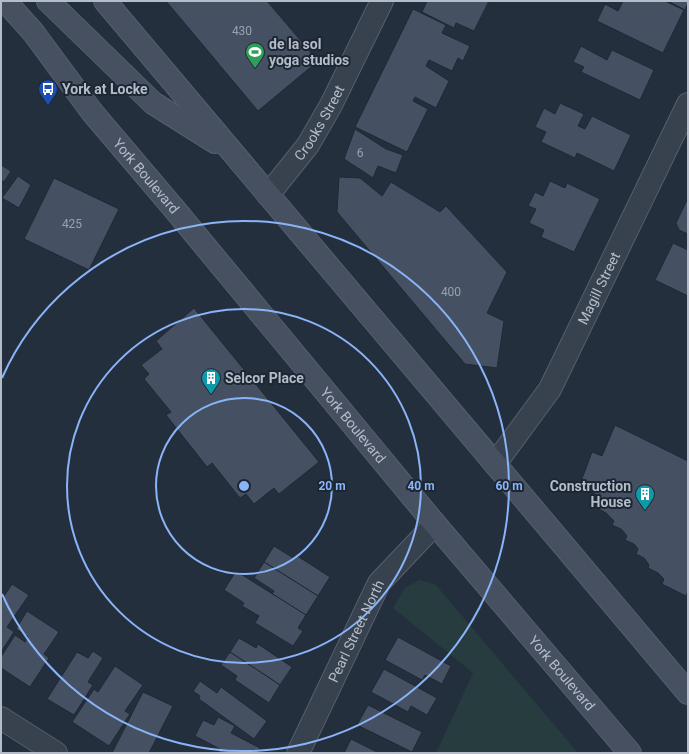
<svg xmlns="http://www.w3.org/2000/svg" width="689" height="754" font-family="Roboto,sans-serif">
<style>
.green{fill:#263c3f}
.building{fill:#455162;stroke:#1f2835}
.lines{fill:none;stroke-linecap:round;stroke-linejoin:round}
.minor-casing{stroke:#565f6c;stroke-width:24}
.secondary-casing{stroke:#565f6c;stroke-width:24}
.minor{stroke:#38414e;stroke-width:22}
.secondary{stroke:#465061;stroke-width:22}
.ring{fill:none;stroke:#8ab4f8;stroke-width:2}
.labels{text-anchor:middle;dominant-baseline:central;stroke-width:4;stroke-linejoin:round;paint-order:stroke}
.number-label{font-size:12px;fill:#98a1af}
.poi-label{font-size:14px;font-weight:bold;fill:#b4bcc9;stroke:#1d2633;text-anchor:start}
.street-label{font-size:14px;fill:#b4bcc9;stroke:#1d2633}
.centre{fill:#8ab4f8;stroke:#1d2633;stroke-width:2}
.ring-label{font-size:12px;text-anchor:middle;font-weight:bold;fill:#8ab4f8;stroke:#1d2633;stroke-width:4;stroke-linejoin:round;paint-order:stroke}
</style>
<rect width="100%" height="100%" fill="#242f3e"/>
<path class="green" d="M420,580L436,585L578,753H436L473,673L393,608L405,588Z"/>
<g class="building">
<path d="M166,1H267L318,61L258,111Z"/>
<path d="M427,1H489L474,31L456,23L454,28L422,12Z"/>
<path d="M623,1H665L684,10L663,53L597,21L605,4L618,11Z"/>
<path d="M668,1H688V3L685,10Z"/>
<path d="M413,9L446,25L442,33L470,46L463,61L458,58L452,71L429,60L426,66L449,81L436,108L415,97L413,101L428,109L407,152L355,127Z"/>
<path d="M581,46L607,60L612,50L654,70L640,100L581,72L584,67L573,62Z"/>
<path d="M560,103L584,114L578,126L585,129L592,116L631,135L614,171L577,153L575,158L541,142L546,132L535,127L544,108L555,114Z"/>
<path d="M355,129L386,149L403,155L396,173L378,166L373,178L344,159Z"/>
<path d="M1,165L11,171L4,182L1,180Z"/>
<path d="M18,176L31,185L19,208L2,198Z"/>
<path d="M339,177L360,178L382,196L391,182L440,212L446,206L507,272L487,313L504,321L497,368L465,364L337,212Z"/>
<path d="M54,178L119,209L89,270L24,239Z"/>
<path d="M550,181L565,188L567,183L600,199L574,252L541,237L544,230L529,223L536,209L528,206L535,192L543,196Z"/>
<path d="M688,198V234L679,230L676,223Z"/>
<path d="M673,243L688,250V296L655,280Z"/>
<path d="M194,308L319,462L279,494L274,488L254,504L246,494L240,498L212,463L207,467L166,415L171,412L144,379L149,374L141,365L162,349L156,341Z"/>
<path d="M615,425L688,461V591L686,596L662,584L664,579L658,573L648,568L649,565L644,558L636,554L638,549L634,544L625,540L627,536L621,529L612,525L614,521L606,513L597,508L602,499L580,484L592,452L602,456Z"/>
<path d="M274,546L295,559L296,555L330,577L318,596L264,562Z"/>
<path d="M264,562L318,596L306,615L272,594L274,591L254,578Z"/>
<path d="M236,571L306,615L298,628L303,631L293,646L255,623L259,616L242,606L244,603L224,590Z"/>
<path d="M12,584L29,595L7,627L14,632L1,652V601Z"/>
<path d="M27,611L59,632L44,654L49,658L30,687L1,668V657L15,635L25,642L28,637L16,629Z"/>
<path d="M398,637L451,666L442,684L425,675L422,680L385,660Z"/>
<path d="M239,638L256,648L258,644L292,667L280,685L230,652Z"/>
<path d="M93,651L103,658L88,682L93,685L74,715L47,699L77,652L88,658Z"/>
<path d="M230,652L280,685L269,703L235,680L237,676L221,665Z"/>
<path d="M115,666L143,685L125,711L130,714L109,746L72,722L94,689L98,692Z"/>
<path d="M384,669L437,698L427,715L411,706L408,712L371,692Z"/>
<path d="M200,681L217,693L221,687L267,721L254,739L199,699L200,696L193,691Z"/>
<path d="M143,692L173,706L149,753H112Z"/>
<path d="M368,705L422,732L412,752L357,725Z"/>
<path d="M218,717L235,726L231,733L260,748L257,753H218L220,749L195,736L203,720L214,725Z"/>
<path d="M351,739L379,753H344Z"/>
</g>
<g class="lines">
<defs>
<g id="minor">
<path id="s1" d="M268,195L308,145L331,105L382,1"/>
<path id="s2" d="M495,464L550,389L688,104"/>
<path d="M1,718L56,753"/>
<path id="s3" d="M298,753L379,583L435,524"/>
</g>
<g id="secondary">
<path id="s4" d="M5,1L33,32L92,112L176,211L435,524L630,753"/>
<path d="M48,1L153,103L215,142"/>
<path d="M105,1L688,693"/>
</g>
</defs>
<use href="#minor" class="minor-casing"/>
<use href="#secondary" class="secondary-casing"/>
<use href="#minor" class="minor"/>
<use href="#secondary" class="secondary"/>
</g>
<g class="ring">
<circle cx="244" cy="486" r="88"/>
<circle cx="244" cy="486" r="177"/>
<path d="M2 378A265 265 0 1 1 2 594"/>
</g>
<defs>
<symbol id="stadium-pin" viewBox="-11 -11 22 30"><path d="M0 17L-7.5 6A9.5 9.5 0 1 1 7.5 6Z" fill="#2e9e5b" stroke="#1d2633"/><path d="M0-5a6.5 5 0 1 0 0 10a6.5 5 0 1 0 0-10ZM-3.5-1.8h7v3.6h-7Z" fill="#fff"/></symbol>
<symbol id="bus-pin" viewBox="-11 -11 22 30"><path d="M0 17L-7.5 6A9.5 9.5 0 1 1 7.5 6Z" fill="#1a4fb4" stroke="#1d2633"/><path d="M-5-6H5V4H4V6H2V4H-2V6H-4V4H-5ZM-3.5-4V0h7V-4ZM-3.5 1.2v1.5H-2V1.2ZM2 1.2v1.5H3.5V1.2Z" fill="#fff"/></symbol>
<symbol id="building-pin" viewBox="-11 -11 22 30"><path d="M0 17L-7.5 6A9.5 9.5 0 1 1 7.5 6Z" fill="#0f9aa8" stroke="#1d2633"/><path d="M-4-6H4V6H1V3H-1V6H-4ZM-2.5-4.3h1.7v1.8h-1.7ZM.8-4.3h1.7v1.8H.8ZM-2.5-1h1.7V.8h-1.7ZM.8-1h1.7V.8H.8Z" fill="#fff"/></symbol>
</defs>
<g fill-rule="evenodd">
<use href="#stadium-pin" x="244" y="41" width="22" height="30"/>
<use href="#bus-pin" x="37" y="78" width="22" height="30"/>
<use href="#building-pin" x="200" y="367" width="22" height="30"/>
<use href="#building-pin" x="634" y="483" width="22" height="30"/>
</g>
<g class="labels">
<g class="number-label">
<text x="242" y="31">430</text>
<text x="360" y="153">6</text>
<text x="72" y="224">425</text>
<text x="451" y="292">400</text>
</g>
<g class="poi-label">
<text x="269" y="44">de la sol<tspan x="269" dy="16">yoga studios</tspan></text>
<text x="62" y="89">York at Locke</text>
<text x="225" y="378">Selcor Place</text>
<text x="631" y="486" text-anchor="end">Construction<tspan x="631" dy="16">House</tspan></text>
</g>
<g class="street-label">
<text stroke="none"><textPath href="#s1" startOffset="89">Crooks Street</textPath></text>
<text stroke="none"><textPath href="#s4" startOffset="225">York Boulevard</textPath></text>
<text stroke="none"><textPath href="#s2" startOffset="205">Magill Street</textPath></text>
<text stroke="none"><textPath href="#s4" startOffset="549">York Boulevard</textPath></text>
<text stroke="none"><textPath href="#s3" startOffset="135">Pearl Street North</textPath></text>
<text stroke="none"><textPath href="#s4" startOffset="873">York Boulevard</textPath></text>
</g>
</g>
<circle cx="244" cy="486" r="6" class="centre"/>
<g class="ring-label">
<text x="332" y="490">20 m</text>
<text x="421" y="490">40 m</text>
<text x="509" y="490">60 m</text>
</g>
<rect width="689" height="754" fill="none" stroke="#b4bcc9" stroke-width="4"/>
</svg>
